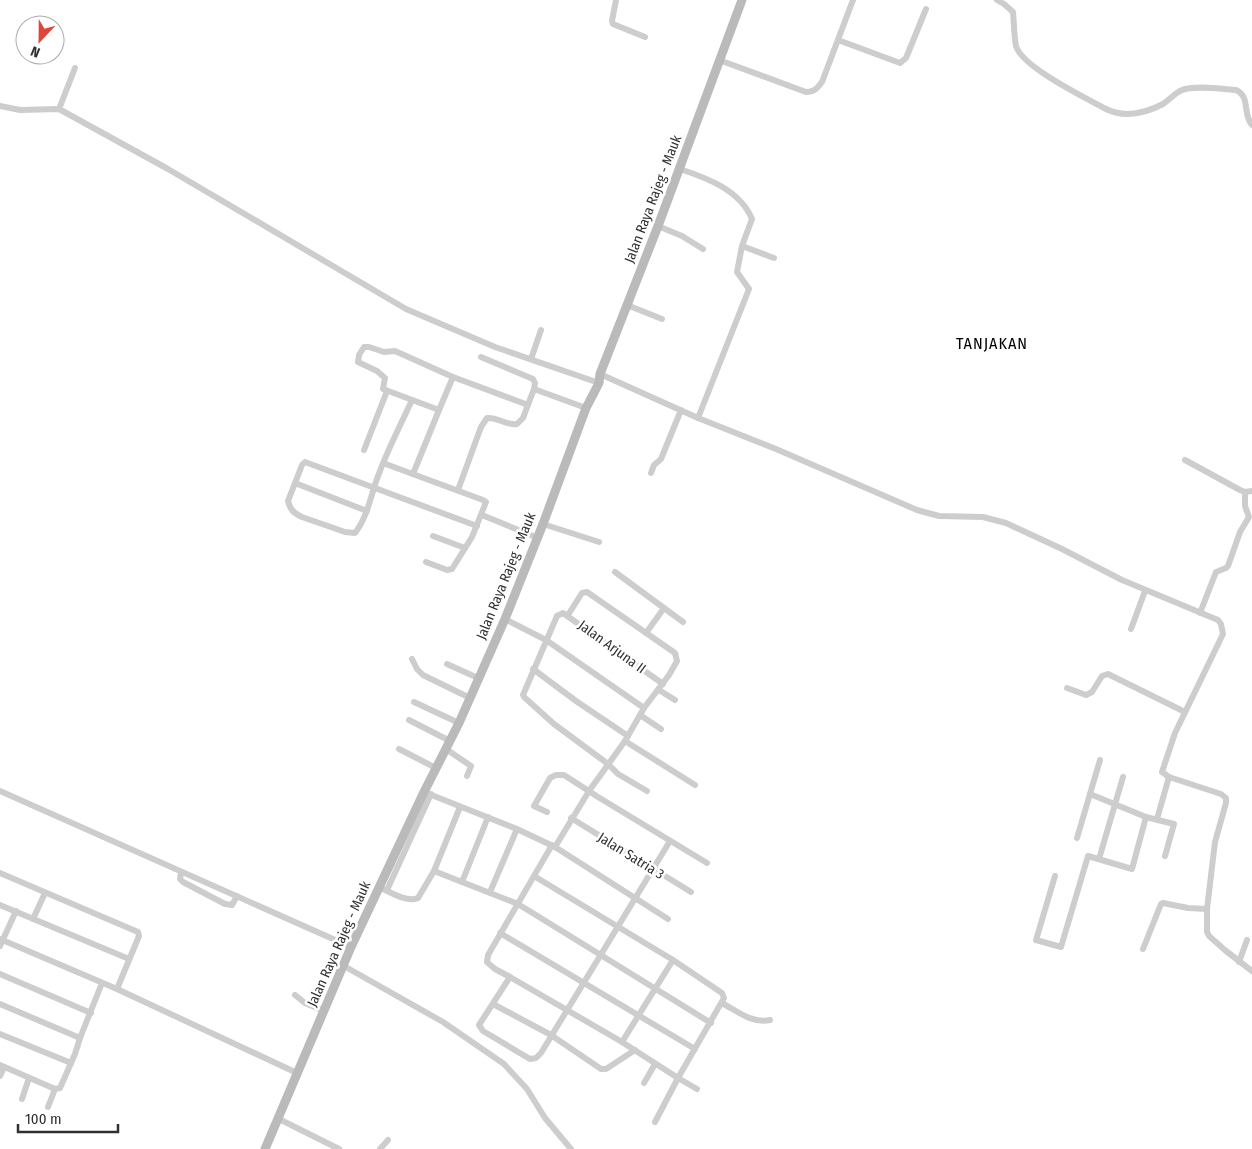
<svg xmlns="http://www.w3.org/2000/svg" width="1252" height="1149" font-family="'Fira Sans Condensed',sans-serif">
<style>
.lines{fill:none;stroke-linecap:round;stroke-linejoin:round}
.minor{stroke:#cdcdcd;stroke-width:6}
.secondary{stroke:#bababa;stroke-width:9}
.labels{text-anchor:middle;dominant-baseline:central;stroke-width:5;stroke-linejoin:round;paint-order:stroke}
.street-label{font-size:14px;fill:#303030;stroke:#fff}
.quarter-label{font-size:16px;letter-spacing:1px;fill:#000;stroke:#fff}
</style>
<rect width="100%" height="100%" fill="#fff"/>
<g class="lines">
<g class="minor">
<path d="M616,0L612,21L613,24L645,37"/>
<path d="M997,0L1004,4L1013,12C1014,23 1014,36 1016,46C1022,67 1084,97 1104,108C1123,118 1144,114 1163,104C1169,100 1175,93 1182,90C1194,85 1222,89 1236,90C1251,97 1242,114 1252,125"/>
<path d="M838,40L900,63L906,58L926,9"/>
<path d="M719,60L806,92C815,92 817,88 822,82L853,0"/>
<path d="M0,106L20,110L59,109L168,169L406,309L495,347L599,383"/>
<path d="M59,109L75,68"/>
<path d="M680,169C707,178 740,190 752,219L742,246L737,272L749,289L698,418"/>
<path d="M658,226L682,236L703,249"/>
<path d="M742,246L774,258"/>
<path d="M627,305L662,319"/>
<path d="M481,357L533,379L535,383L534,389"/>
<path d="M531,359L541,330"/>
<path d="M600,374L698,418L776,449L917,510L939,516L983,517L1006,523L1062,549L1122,580L1218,620L1221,624L1223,634L1175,733L1162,772L1169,777L1221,794L1226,798V803L1215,842L1207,909V932L1209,936L1226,951L1252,971"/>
<path d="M453,377L439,410L383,389L385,378L377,371L358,362L359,355L364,347H369L384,352L395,351L453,377L528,405"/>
<path d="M412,400C401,424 389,447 380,471C371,492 369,515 355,533L345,532L302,517C293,513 290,509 288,501L302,465L305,462L477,526"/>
<path d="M364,450L387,391"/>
<path d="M1185,460L1240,490L1245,492L1252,491"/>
<path d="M383,463L483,500L486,502L472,537L452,569L447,570L426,562"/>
<path d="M651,473L654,465L661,459L681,410"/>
<path d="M413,474L439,410"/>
<path d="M295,483L367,511"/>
<path d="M458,490L481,427L487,418C498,417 507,426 517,424L523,418L534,389L586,408"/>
<path d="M482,515L538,538"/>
<path d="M543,524L599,542"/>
<path d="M433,536L465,548"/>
<path d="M615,572L683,622"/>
<path d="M1200,613L1216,572L1226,568L1228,566L1240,532L1249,517L1245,506V492"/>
<path d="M505,619L546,640L644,708"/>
<path d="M1131,629L1145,591"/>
<path d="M646,633L664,608"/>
<path d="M412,659L417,669L423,675L470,698"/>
<path d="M447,664L478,678"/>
<path d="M533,669L576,701L628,736"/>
<path d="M1067,688L1086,695L1092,692L1102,676L1108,674L1185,712"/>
<path d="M659,690L675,700"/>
<path d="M414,702L459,723"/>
<path d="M640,715L661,729"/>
<path d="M409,720L450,741"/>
<path d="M625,741L695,785"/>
<path d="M399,749L436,768"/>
<path d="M446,749L471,766L467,776"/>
<path d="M0,791L351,947"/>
<path d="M647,791L618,774L608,764L554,724L524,697L523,695L557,616L563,613L663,684"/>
<path d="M424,792L517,829L555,847L668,919"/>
<path d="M1090,794L1146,817"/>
<path d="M547,812L534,806L550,778L556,775H564L598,797L707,863"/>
<path d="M571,818L691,892"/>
<path d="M1157,819L1169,777"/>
<path d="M1077,838L1100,760"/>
<path d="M552,845L488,955L487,962L495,969L510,977L479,1025L483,1031L530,1059L536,1058L541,1053L670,841"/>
<path d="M555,847L589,791L625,741L644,708L669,675L677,661L675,653L587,592L582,593L568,615"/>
<path d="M1099,859L1123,777"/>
<path d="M434,871L460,807"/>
<path d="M0,873L138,932L139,936L117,989"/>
<path d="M181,873L180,879L183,882L225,904L232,905L237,896"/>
<path d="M1055,876L1036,940L1061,947L1088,856L1132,869L1146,817L1174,824L1165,856"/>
<path d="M462,882L488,817"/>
<path d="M379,887C390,892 407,903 418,898L434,871L518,904L711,1023"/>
<path d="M387,890L431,794"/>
<path d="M490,892L517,829"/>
<path d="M0,905L129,959"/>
<path d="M33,919L45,893"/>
<path d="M500,933L695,1049"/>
<path d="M0,939L117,989L297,1073"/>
<path d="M0,946L16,911"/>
<path d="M1143,949L1161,904L1163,903L1188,908L1207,909"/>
<path d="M1239,962L1247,940"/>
<path d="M344,966L443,1022L504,1064L527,1089L545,1118L571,1149"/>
<path d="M0,974L91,1013"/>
<path d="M510,977L622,1042L678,1078L724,998L722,993L673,960L534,876"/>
<path d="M295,995L305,1003L324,1011"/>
<path d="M722,1003C737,1011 752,1024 770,1020"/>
<path d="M0,1004L80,1038"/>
<path d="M493,1004L551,1035L601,1069H606L635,1050"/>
<path d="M0,1034L71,1063"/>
<path d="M622,1042L673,960"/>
<path d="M0,1065L55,1089L60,1088L75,1054L80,1038L102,983"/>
<path d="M0,1076L4,1067"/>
<path d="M644,1083L655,1064"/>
<path d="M22,1099L29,1078"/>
<path d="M48,1107L55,1089"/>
<path d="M277,1118L339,1149"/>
<path d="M655,1122L678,1078L697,1089"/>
<path d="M380,1149L388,1140"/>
</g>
<path class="secondary" d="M265,1149L351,947L424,792L459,723L505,619L543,524L586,408L599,383L600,374L658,226L742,0"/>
</g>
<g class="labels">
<g class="street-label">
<text transform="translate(653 199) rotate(-69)">Jalan Raya Rajeg - Mauk</text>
<text transform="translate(506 576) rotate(-68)">Jalan Raya Rajeg - Mauk</text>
<text transform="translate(612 647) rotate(36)">Jalan Arjuna II</text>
<text transform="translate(631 856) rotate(32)">Jalan Satria 3</text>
<text transform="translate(339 944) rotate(-66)">Jalan Raya Rajeg - Mauk</text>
</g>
<g class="quarter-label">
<text x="992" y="343">TANJAKAN</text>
</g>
</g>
<g transform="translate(40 40) rotate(202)"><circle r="24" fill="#ffffff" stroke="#acacac"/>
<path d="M0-4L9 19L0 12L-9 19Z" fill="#df453a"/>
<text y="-8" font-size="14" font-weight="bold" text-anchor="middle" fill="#303030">N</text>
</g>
<path d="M18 1124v8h100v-8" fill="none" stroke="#303030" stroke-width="2.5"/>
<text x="25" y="1124" font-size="15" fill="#303030" stroke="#ffffff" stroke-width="4" paint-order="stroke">100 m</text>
</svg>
